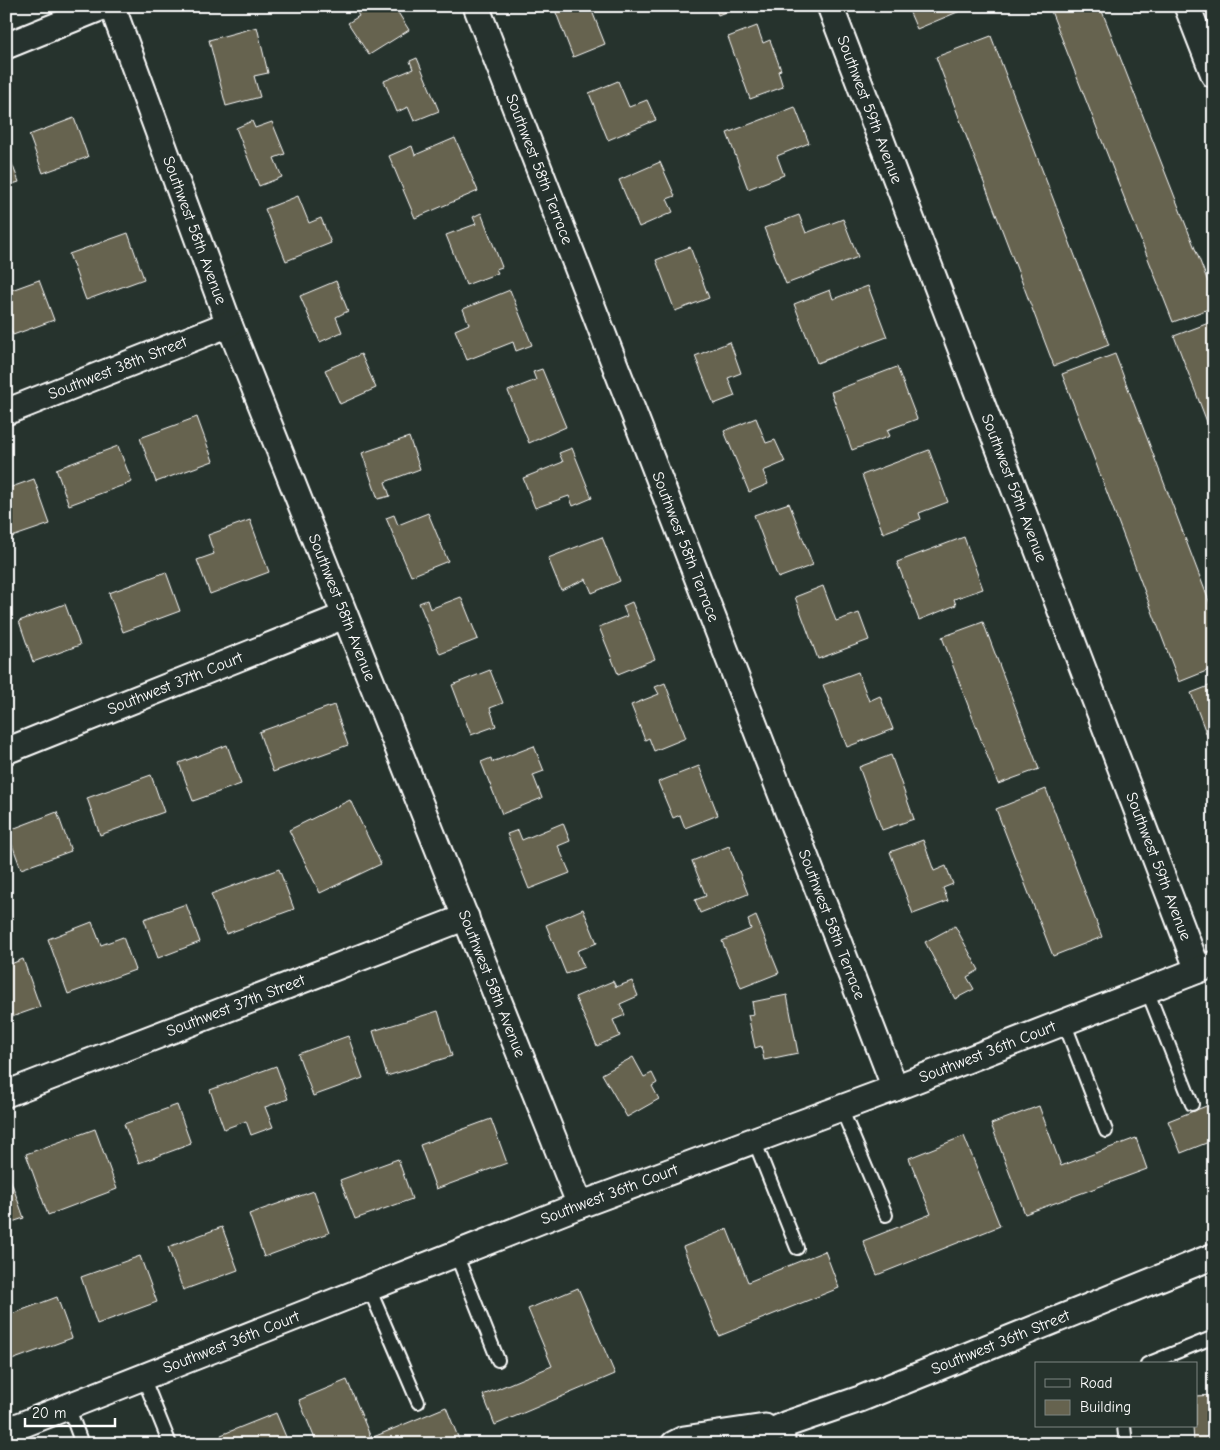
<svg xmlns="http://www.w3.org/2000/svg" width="1220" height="1450" font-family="'Comic Neue',sans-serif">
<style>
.building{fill:#66634f;stroke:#fff}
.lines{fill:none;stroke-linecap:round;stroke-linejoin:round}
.lane-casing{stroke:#fff;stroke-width:16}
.street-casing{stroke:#fff;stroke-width:29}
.lane{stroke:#26332d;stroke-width:12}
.street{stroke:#26332d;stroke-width:25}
.labels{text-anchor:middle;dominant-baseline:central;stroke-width:4.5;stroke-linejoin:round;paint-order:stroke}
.street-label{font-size:16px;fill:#fff;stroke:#26332d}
</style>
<rect width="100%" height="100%" fill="#26332d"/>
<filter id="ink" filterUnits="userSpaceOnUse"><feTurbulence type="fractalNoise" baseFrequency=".02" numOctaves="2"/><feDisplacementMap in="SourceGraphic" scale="10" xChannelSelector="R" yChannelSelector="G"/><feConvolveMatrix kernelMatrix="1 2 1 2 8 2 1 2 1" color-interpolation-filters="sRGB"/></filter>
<g filter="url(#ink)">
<g class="building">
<path d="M353,6H394L409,30L369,55L348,23L359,16Z"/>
<path d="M564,6H590L605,44L573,57L555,10Z"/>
<path d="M714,6H740L718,15Z"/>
<path d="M907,6H972L917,29Z"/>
<path d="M1049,6H1100L1214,297V307L1173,322Z"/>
<path d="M757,26L763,43L770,40L781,70L778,71L783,87L750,99L728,37Z"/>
<path d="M257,27L268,73L254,76L260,97L226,106L209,40Z"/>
<path d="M991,36L1109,345L1054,366L936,57Z"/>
<path d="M417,58L439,111L414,121L408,107L397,112L384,81L413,69L410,61Z"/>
<path d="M618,81L629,107L647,100L656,120L608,140L589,93Z"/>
<path d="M795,107L809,143L777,156L784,175L748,189L727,133Z"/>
<path d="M74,118L88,157L43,173L29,135Z"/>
<path d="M252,121L255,128L272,122L285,154L274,158L282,177L259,186L236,128Z"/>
<path d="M455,138L478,191L415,218L389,156L412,146L415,155Z"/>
<path d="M6,148L19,182L6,186Z"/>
<path d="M660,162L675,196L667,199L673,212L639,227L619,180Z"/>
<path d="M298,196L309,223L321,218L331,243L286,261L265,209Z"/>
<path d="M481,213L502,267L496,269L498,273L466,285L446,235L476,224L473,217Z"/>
<path d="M799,215L806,233L843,219L858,257L786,284L764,228Z"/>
<path d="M128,233L144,279L86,300L69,254Z"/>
<path d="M690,247L709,298L675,311L656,260Z"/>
<path d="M39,280L54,320L13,335L6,317V292Z"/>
<path d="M336,281L348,311L336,317L342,332L320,342L300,296Z"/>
<path d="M868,286L887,337L817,363L794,304L830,290L833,299Z"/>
<path d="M510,290L532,345L516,351L513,342L467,360L455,330L469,324L463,309Z"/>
<path d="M1214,321V440L1174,336Z"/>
<path d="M730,342L741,373L728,378L735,396L714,404L695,356Z"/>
<path d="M361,354L376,388L340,404L325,370Z"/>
<path d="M1115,354L1214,614V668L1179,682L1062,374Z"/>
<path d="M897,367L917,419L887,430L890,436L852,450L831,392Z"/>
<path d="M542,369L566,427L529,443L508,391L536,380L533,372Z"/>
<path d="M197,417L213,461L156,482L140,438Z"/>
<path d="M756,418L766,443L775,440L785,462L763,471L768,484L749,492L724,431Z"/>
<path d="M409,437L420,469L385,482L390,496L378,499L362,453Z"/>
<path d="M118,446L132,482L69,505L56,469Z"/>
<path d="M572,448L592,498L573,506L569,496L535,508L523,478L563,462L559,453Z"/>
<path d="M929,450L948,502L919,513L921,519L883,533L862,475Z"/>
<path d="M34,479L50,524L6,539V489Z"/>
<path d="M789,503L813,565L778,578L754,515Z"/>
<path d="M428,513L448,561L411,576L386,518L394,515L398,525Z"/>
<path d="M250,520L269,572L210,594L197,560L214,554L208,535Z"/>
<path d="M602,537L620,581L592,593L586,579L561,590L548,558Z"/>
<path d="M964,537L983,589L954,599L956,605L919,620L897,562Z"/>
<path d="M166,572L180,611L123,632L109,593Z"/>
<path d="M823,586L836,621L859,613L869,640L818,659L795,597Z"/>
<path d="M461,597L478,639L440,654L419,603L427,600L430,609Z"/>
<path d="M632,602L655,659L618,674L599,627L627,616L623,606Z"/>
<path d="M65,604L80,645L33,662L19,621Z"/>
<path d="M983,622L1039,769L998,784L942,637Z"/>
<path d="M490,670L503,703L490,708L496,726L471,735L452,685Z"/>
<path d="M858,672L869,701L880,696L893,729L847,747L823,685Z"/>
<path d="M665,683L686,738L654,751L649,738L645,740L631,705L659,694L655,687Z"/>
<path d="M1214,684V754L1191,693Z"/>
<path d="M334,705L348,745L273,772L259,732Z"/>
<path d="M227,745L241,784L193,801L179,763Z"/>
<path d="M534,746L544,771L533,775L542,798L502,814L481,762L491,758L492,762Z"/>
<path d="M891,755L914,819L882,830L859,767Z"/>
<path d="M699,766L718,815L685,828L680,815L673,818L658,782Z"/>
<path d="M151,775L164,812L100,835L87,798Z"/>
<path d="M1046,789L1102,937L1053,956L996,809Z"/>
<path d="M350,800L381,864L320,893L289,830Z"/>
<path d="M57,812L71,851L21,869L7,831Z"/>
<path d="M563,823L570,841L558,846L570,873L529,889L507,834L518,830L522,840Z"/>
<path d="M923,840L934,871L946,866L953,884L943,888L948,901L913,914L890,852Z"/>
<path d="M729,846L748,894L700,913L695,900L706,896L692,861Z"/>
<path d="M279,869L294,909L226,934L211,894Z"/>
<path d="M186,904L200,942L158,958L144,919Z"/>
<path d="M583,909L597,943L577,951L584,967L566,974L546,925Z"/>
<path d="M756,916L779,973L741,988L722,941L751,929L748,920Z"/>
<path d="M92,922L101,945L123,937L135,970L68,994L48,939Z"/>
<path d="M955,926L979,970L967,977L974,989L955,999L925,942Z"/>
<path d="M23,959L40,1007L6,1019V966Z"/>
<path d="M613,981L616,987L632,981L638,996L620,1004L625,1015L613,1020L620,1036L597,1046L575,997Z"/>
<path d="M787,995L798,1053L764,1060L761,1046L755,1048L748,1015L754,1014L752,1002Z"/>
<path d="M438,1011L452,1056L387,1076L373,1031Z"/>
<path d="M348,1036L363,1078L313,1096L298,1054Z"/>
<path d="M633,1057L644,1077L652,1073L657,1083L652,1086L659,1099L627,1117L602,1074Z"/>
<path d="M276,1066L288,1099L265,1107L273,1127L251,1135L246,1121L224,1129L210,1090Z"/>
<path d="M1214,1103V1140L1181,1153L1168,1121Z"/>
<path d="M177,1105L191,1144L139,1163L124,1124Z"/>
<path d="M1039,1106L1061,1166L1136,1138L1147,1169L1025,1214L991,1124Z"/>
<path d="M491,1119L507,1163L436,1189L420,1145Z"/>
<path d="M95,1129L117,1189L48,1215L26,1154Z"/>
<path d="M964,1136L1000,1226L877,1275L863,1241L931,1214L909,1158Z"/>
<path d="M398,1159L412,1199L355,1219L340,1180Z"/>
<path d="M7,1170L24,1218L6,1224V1171Z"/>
<path d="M314,1191L329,1233L264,1257L249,1214Z"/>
<path d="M222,1227L238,1270L183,1290L168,1247Z"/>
<path d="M727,1229L748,1282L825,1251L839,1288L719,1336L683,1247Z"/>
<path d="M140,1256L157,1302L97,1324L81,1277Z"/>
<path d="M578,1288L615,1374L495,1425L483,1395L552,1366L528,1309Z"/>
<path d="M57,1297L72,1338L9,1361L6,1353V1316Z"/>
<path d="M347,1380L371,1438L446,1407L460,1442L455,1444H317L299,1400Z"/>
<path d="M1214,1395V1444H1194L1193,1426H1196V1396Z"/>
<path d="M276,1413L289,1444H224L221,1435Z"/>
</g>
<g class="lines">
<defs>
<g id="lane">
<path d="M1147,990L1192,1104"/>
<path d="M1064,1022L1106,1131"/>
<path d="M841,1108L886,1215"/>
<path d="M754,1140L797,1248"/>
<path d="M456,1254L498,1360"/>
<path d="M369,1288L418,1402"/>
<path d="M1147,1364L1214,1337"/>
<path d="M143,1377L170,1444"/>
<path d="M68,1406L82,1444"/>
<path d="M787,1424L789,1444"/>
<path d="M1124,1426L1126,1444"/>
</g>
<g id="street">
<path id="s1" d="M112,6L229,324L580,1205"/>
<path id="s2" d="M476,6L895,1088"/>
<path id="s3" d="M830,6L1198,970"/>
<path d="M1187,6L1214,75"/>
<path d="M6,46L105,6"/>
<path id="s4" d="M6,412L229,324"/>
<path id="s5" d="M6,751L344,616"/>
<path id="s6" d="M6,1094L466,917"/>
<path id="s7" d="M6,1431L580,1205L895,1088L1214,964"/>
<path d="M674,1444L684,1439L765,1427"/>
<path id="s8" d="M744,1444L787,1424L860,1399L1214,1256"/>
</g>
</defs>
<use href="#lane" class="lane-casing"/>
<use href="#street" class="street-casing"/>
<use href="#lane" class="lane"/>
<use href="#street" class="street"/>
</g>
</g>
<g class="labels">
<g class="street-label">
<text stroke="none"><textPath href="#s3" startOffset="111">Southwest 59th Avenue</textPath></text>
<text stroke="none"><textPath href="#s2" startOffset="175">Southwest 58th Terrace</textPath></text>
<text stroke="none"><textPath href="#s1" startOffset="239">Southwest 58th Avenue</textPath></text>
<text stroke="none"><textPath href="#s4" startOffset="120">Southwest 38th Street</textPath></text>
<text stroke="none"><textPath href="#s3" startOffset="516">Southwest 59th Avenue</textPath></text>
<text stroke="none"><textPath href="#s2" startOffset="580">Southwest 58th Terrace</textPath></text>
<text stroke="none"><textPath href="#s1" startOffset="644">Southwest 58th Avenue</textPath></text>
<text stroke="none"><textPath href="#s5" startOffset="182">Southwest 37th Court</textPath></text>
<text stroke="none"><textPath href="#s3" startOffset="921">Southwest 59th Avenue</textPath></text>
<text stroke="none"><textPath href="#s2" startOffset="985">Southwest 58th Terrace</textPath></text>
<text stroke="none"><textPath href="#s1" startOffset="1049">Southwest 58th Avenue</textPath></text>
<text stroke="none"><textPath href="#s6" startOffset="246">Southwest 37th Street</textPath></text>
<text stroke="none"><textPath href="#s7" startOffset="1052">Southwest 36th Court</textPath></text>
<text stroke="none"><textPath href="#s7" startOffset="648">Southwest 36th Court</textPath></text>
<text stroke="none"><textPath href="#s7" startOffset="242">Southwest 36th Court</textPath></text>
<text stroke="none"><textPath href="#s8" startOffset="276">Southwest 36th Street</textPath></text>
</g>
</g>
<rect width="1220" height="1450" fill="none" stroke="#26332d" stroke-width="25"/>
<rect x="12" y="12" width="1195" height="1425" fill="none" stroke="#fff" stroke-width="2" filter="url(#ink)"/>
<rect x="1035" y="1362" width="162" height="65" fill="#26332d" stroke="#7d8581"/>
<rect x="1045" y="1379" width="25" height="8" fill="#26332d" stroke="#7d8581"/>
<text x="1080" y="1388" font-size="15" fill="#ffffff">Road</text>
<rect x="1045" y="1400" width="25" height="15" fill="#66634f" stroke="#7d8581"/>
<text x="1080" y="1412" font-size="15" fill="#ffffff">Building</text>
<path d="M25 1418v8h90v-8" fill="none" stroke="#ffffff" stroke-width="2.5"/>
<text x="32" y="1418" font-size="15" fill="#ffffff" stroke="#26332d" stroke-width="4" paint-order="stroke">20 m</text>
</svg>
